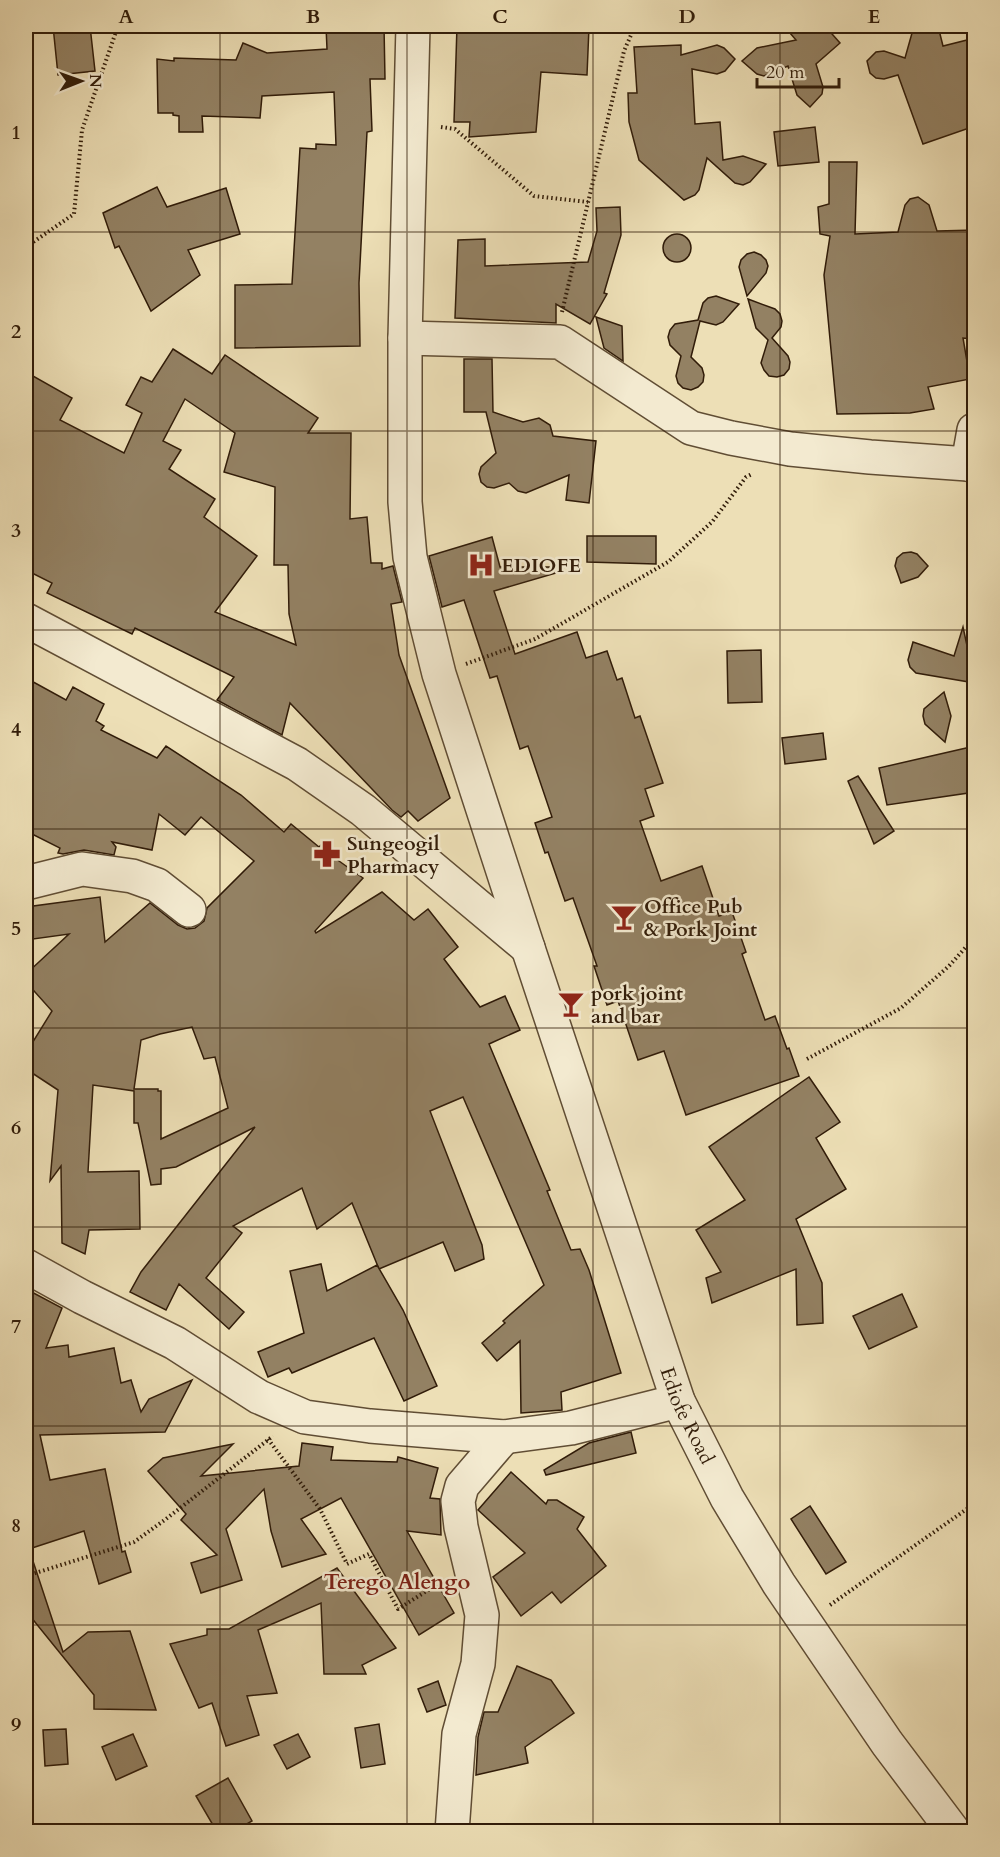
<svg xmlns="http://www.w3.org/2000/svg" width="1000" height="1857" font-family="Cardo,serif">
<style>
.building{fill:#938163;stroke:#311c09;stroke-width:1.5;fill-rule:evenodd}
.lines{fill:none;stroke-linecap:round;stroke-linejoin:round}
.minor-casing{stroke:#604d34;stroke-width:36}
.path{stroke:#311c09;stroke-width:4;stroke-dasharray:1.5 3;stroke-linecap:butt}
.minor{stroke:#f3ead0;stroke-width:33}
.grid{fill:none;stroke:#311c09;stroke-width:1.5;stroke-opacity:0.55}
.labels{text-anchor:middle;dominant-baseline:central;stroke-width:5;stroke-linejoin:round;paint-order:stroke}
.poi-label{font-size:20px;font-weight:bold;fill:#311c09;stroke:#f3ead0;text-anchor:start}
.street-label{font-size:20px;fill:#311c09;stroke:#f3ead0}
.quarter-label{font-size:22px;font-weight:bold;fill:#7a1f14;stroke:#f3ead0}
.neatline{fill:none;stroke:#311c09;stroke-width:2}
.grid-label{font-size:20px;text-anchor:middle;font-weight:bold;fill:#311c09}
</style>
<rect width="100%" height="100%" fill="#eddfb6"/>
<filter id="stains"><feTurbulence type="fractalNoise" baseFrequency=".00333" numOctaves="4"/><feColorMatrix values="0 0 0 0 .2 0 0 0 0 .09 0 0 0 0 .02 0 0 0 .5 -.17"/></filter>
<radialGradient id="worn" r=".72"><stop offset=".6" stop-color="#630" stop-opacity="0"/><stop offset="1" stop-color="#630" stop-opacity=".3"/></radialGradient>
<g class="building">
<path d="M53,26H90L95,71L58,75Z"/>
<path d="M326,26H384L385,79H370L372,131L367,132L359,283L360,346L235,348V285L292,284L300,148L316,149V144L336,145L334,92L262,96L260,118L202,116L203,132H179V116L173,115V113H158L157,59L174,61V58L236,60L243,43L267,53L327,49Z"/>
<path d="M457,26L589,27L587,75L541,72L536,132L469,137L470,122H454Z"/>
<path d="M784,26H825L840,43L816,64L823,87L822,94L810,107L797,95L788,66L764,76L757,74L742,61L757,48L796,40Z"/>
<path d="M914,26H938L943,46L975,38V126L923,144L898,75L884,79L876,78L870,73L867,61L876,52L884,51L905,58Z"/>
<path d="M681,45V55L717,45L724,48L735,59L725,71L717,74L692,69L695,124L720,122L723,160L743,156L766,164L750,182L743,185L735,183L707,158L699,190L695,195L684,200L639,160L629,122L628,93H637L634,47Z"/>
<path d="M815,127L819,162L778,166L774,132Z"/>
<path d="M829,162H857L855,234L898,232L905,205L910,199L918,197L929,205L937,231L975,230V339L963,338L970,379L928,387L934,409L910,413L837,414L824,275L830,236L820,234L818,207L829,204Z"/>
<path d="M157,187L167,207L226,188L240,234L188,250L200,275L151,311L119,246L115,248L103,213Z"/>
<path d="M620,207L621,235L604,293L607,294L590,324L556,304V323L455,318L458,240L485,239V266L588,262L597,231L596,208Z"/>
<circle cx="677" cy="248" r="14"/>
<path d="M754,252L761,255L766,260L768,266L766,273L747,296L739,267L741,260L747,254Z"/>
<path d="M716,296L739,304L723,322L716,325L700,321L691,357L702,368L704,375L703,382L698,387L691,390L683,388L678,383L676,376L681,356L670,345L668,337L670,330L675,324L698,320L703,303L708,298Z"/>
<path d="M748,299L775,309L780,314L782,321L781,327L772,338L788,356L790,362L789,369L784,375L777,377L769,376L764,370L761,363L768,340L756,328Z"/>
<path d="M596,317L622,326L623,361L604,348Z"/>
<path d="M173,349L212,374L225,355L318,418L308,433H351L350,519L367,517L371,563H382V569L393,566L402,602L391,604L399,655L450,798L418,821L408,811L401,817L392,810L290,703L282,735L217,700L234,677L135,628L132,634L47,593L52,583L26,570V372L72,398L60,420L124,453L142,413L126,405L141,377L152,382ZM185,399L235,433L224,472L275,487L274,565H288L289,614L296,645L215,612L257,556L204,517L215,499L169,469L181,450L163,441Z"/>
<path d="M464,359H492L493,412L523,422L539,418L550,425L553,436L596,441L589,503L566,500L569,475L526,493L518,491L509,483L494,488L487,487L481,482L479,474L481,467L496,453L486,412H464Z"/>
<path d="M587,536H656V564L587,562Z"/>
<path d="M492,537L500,567H555L556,573L494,591L515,654L577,632L586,658L607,651L617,680L622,678L635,718L640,716L663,783L645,789L654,816L640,821L661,881L702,866L719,916L732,912L746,952L742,954L765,1020L775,1016L787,1049L789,1048L799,1076L686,1115L664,1051L638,1060L618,1001L607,1005L594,966H597L573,898L565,901L548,852L545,853L535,823L552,817L528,746L520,749L497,676L490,678L464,600L442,607L429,556Z"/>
<path d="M911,552L917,554L928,566L918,577L901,583L895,566L897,558L903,553Z"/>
<path d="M963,627L975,683L916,673L910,667L908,660L913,642L954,656Z"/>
<path d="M761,650L762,702L728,703L727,651Z"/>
<path d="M26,678L66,700L73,687L104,704L96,721L104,726L101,730L157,758L166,746L241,795L284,832L291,824L319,847L322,844L339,861L363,878L315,931L316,933L382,892L414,920L428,909L458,947L444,959L480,1007L505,996L520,1030L489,1044L550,1190L547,1191L571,1250L580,1249L589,1270L621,1373L561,1392L562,1410L521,1413L520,1341L497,1361L482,1343L505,1323L503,1321L544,1285L463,1097L430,1111L482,1245L484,1259L455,1271L443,1242L379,1269L352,1203L317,1229L302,1188L233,1226L242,1233L206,1278L244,1312L229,1329L179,1284L166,1310L130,1292L141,1272L255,1127L176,1167L161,1169V1184L151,1185L138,1123H134V1091L93,1085L88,1172L139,1171L140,1229L89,1230L85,1254L62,1243L61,1166L50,1181L58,1090L26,1069V1053L52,1011L26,982V974L69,934L26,940V907L100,897L105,942L150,903L178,925L187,929L195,928L204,921L207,908L254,861L201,817L185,835L159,814L152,850L112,842L116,847L114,855L84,850L63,854L58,853L60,848L26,831ZM192,1027L204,1059L215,1057L228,1108L161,1139V1091H158V1089H134L141,1040L160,1034Z"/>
<path d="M944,692L951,716L945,742L925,724L923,716L924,709Z"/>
<path d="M823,733L826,759L785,764L782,738Z"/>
<path d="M975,746V792L887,805L879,768Z"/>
<path d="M858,776L894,831L874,844L848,781Z"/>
<path d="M809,1077L840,1122L816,1138L846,1189L796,1219L822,1283L823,1323L797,1325L796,1269L712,1303L706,1278L721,1272L696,1230L745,1200L709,1147Z"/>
<path d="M321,1264L327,1291L377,1265L403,1310L437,1386L404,1401L374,1338L292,1373L289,1368L268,1377L258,1352L304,1333L290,1271Z"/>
<path d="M26,1289L62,1308L46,1348L68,1345L69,1357L114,1348L121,1383L131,1380L141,1412L149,1399L192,1380L165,1432L40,1435L50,1480L105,1469L122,1552L125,1551L131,1572L99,1584L84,1531L29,1549L63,1652L88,1632L130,1631L156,1710L94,1709V1695L26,1611Z"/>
<path d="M902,1294L917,1327L869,1349L853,1316Z"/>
<path d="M631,1432L636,1453L546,1475L544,1470L589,1443Z"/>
<path d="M302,1443L333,1447L331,1460L397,1462L398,1457L438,1468L430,1498L440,1499L441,1535L407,1531L454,1613L419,1635L341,1498L301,1519L326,1554L282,1567L271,1531L264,1489L226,1529L242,1580L201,1593L191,1563L217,1555L181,1520L186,1514L148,1471L163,1458L233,1444L201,1476L299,1466Z"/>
<path d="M511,1472L546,1504L548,1500H557L584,1517L577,1529L606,1566L561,1603L552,1592L521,1616L493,1577L525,1553L478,1510Z"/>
<path d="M810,1506L846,1562L826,1574L791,1519Z"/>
<path d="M337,1568L396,1648L362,1665L366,1674H324L321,1603L258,1630L277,1693L247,1696L259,1735L226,1746L212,1703L199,1708L170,1644L207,1635V1629H229Z"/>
<path d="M517,1666L551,1680L574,1713L525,1747L528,1763L476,1775L478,1737L484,1712H498Z"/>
<path d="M438,1681L446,1705L427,1712L418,1689Z"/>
<path d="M379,1724L385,1764L361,1768L355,1728Z"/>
<path d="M66,1729L68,1764L45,1766L43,1730Z"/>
<path d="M133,1734L147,1766L116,1780L102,1747Z"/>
<path d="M298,1734L310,1757L287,1769L274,1745Z"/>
<path d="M228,1778L252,1821L233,1832H217L196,1796Z"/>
</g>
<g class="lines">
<defs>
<g id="minor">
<path id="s1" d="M413,26L405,338V502L410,557L439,674L528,948L678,1401L727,1498L779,1584L887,1743L954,1832"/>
<path d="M405,338L560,342L691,428L731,438L790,449L870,457L968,464L974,466"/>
<path d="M968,464L974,430"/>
<path d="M26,620L297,764L363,810L528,948"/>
<path d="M26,883L82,869L132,876L157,885L189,910"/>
<path d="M26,1266L82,1297L175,1343L259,1397L305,1417L370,1426L504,1437L571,1428L678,1401"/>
<path d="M452,1832L459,1734L478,1664L482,1615L461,1527L458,1501L462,1486L504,1437"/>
</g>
</defs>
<use href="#minor" class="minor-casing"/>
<g class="path">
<path d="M441,127L455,129L534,196L588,202"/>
<path d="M26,247L74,214L82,130L118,26"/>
<path d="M562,312L624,51L635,26"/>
<path d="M466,664L535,639L668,562L712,522L746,477L752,474"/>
<path d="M807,1059L901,1008L949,966L974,938"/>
<path d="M268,1439L320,1509L347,1564L369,1554L398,1609L444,1580"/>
<path d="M26,1576L134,1542L166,1519L273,1436"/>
<path d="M830,1605L974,1504"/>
</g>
<use href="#minor" class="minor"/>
</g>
<path class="grid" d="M220,26V1832M407,26V1832M593,26V1832M780,26V1832M26,232H974M26,431H974M26,630H974M26,829H974M26,1028H974M26,1227H974M26,1426H974M26,1625H974"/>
<defs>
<symbol id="hospital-bare" viewBox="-9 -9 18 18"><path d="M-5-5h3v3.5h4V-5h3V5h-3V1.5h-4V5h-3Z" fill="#8f2418" stroke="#f3ead0" stroke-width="2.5" paint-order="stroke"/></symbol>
<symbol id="pharmacy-bare" viewBox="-9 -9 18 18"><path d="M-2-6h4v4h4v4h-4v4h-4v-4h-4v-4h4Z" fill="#8f2418" stroke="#f3ead0" stroke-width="2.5" paint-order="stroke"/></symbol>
<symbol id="bar-bare" viewBox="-9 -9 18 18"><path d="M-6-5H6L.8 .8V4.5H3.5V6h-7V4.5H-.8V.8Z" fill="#8f2418" stroke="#f3ead0" stroke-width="2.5" paint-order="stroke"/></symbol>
</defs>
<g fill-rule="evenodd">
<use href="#hospital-bare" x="462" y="546" width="38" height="38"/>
<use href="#pharmacy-bare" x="308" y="835" width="38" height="38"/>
<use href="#bar-bare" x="605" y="898" width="38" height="38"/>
<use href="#bar-bare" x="552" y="985" width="38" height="38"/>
</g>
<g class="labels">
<g class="poi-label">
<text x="501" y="565">EDIOFE</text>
<text x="347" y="843">Sungeogil<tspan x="347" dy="23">Pharmacy</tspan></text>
<text x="644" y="906">Office Pub<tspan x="644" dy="23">&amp; Pork Joint</tspan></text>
<text x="591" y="993">pork joint<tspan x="591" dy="23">and bar</tspan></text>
</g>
<g class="street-label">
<text stroke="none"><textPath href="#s1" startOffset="1434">Ediofe Road</textPath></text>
</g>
<g class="quarter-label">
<text x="397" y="1582">Terego Alengo</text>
</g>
</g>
<rect width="1000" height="1857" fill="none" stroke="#eddfb6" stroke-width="66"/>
<g transform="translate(81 81) rotate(89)" stroke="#f3ead0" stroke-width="4.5" paint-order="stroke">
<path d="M0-4.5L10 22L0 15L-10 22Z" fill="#311c09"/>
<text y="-9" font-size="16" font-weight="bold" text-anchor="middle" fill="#311c09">N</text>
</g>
<path d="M757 78v9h82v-9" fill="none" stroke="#311c09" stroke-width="3"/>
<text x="766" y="78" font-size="18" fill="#311c09" stroke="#f3ead0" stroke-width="4.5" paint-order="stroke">20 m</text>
<rect x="33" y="33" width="934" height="1791" class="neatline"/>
<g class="grid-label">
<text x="126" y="23">A</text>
<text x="313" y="23">B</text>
<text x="500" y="23">C</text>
<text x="687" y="23">D</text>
<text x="874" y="23">E</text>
<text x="16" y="139">1</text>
<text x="16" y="338">2</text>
<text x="16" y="537">3</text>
<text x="16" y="736">4</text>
<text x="16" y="935">5</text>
<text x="16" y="1134">6</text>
<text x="16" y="1333">7</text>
<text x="16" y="1532">8</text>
<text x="16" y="1731">9</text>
</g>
<rect width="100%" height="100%" filter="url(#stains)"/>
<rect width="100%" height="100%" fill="url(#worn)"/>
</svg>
